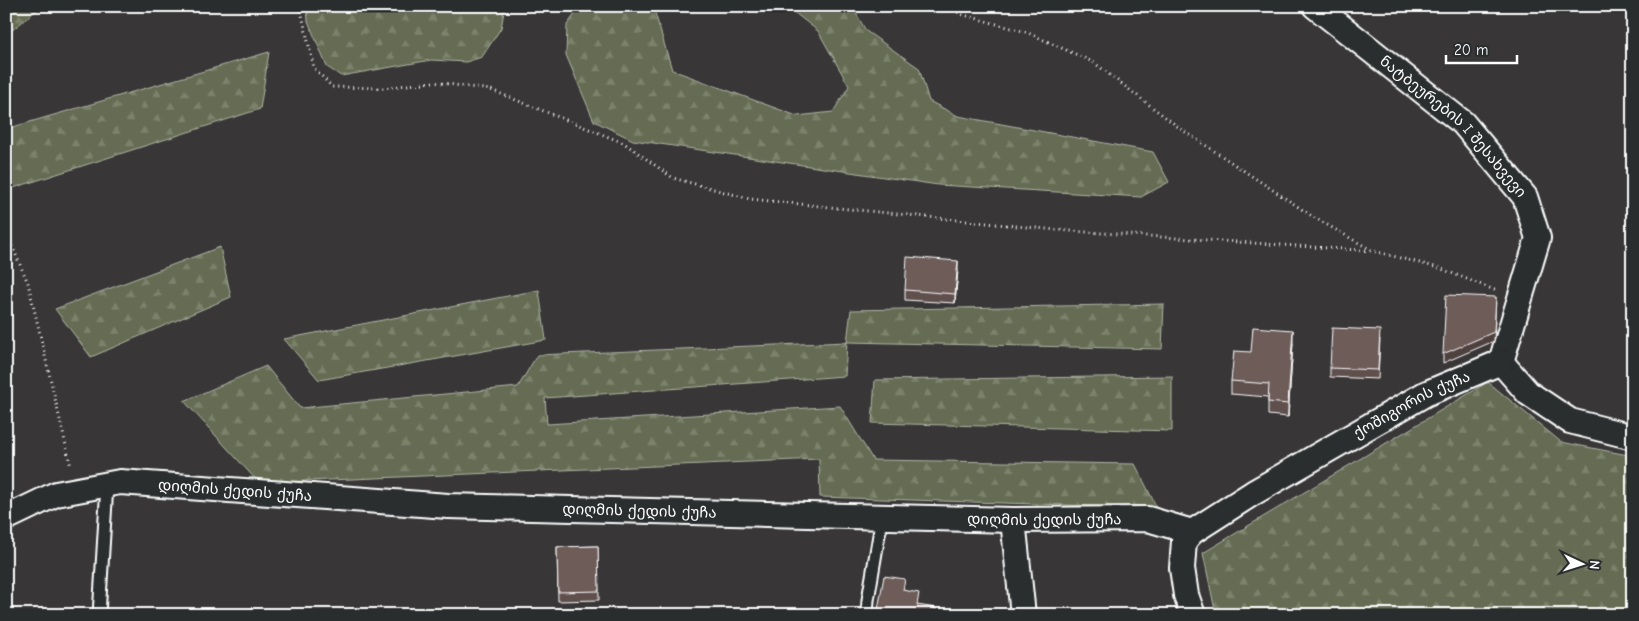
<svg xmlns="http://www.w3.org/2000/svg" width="1639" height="621" font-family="'Comic Neue','Noto Sans Georgian',sans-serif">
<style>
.forest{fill:url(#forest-firs);stroke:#b2b6a8}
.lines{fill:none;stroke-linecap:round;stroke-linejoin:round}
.service-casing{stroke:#fff;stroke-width:15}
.minor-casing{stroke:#fff;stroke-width:28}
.path{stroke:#fff;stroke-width:3;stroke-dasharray:1 4;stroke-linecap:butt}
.service{stroke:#2a2d2e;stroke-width:11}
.minor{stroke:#2a2d2e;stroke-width:24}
.wall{fill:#5f4f4d;stroke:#fff}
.shaded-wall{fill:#4d403e;stroke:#fff}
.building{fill:#6e5c59;stroke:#fff}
.labels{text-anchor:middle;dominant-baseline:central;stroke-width:4.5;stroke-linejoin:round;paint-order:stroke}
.street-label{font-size:15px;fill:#fff;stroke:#2a2d2e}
</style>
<defs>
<pattern id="forest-firs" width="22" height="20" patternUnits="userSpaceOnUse" patternTransform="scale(1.25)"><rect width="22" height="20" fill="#656c52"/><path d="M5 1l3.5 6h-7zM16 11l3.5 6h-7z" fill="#7c826c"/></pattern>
</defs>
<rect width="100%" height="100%" fill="#383637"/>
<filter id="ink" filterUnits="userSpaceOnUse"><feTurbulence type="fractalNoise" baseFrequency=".02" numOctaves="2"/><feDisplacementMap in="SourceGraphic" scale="10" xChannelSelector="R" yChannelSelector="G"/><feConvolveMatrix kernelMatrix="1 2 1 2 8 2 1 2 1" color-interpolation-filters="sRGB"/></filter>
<g filter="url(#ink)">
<g class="forest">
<path d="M6,6H42L6,35Z"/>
<path d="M307,6H505L501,28L482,57L466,62L431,60L341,76L327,67L308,21Z"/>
<path d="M581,6H653L672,70L797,116L833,112L849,86L818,31L786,6H852L866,31L919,68L929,101L958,116L1153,152L1169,182L1141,197L938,185L633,140L594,121L566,55L567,25Z"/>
<path d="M269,52L260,109L7,190L6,129Z"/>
<path d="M220,247L231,297L91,357L55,309Z"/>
<path d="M539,290L546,340L319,380L284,339Z"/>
<path d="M1164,304L1162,349L847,342L845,376L545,398L547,424L840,406L873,460L1135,464L1157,508L820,497L819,459L259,483L184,401L266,366L300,408L518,387L537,355L847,342L851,310Z"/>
<path d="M1172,376V431L872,423L875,380Z"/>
<path d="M1488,382L1561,442L1633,456V615H1216L1203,553Z"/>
</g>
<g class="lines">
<defs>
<g id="service">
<path d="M99,615L107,485"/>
<path d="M867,615L868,600L882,517"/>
</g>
<g id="minor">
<path id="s1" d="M1315,6L1463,123L1525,197L1538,238L1501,362"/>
<path d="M1501,362L1528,393L1570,421L1633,437"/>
<path id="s2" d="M6,518L56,494L120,482L448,506L1013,520L1148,519L1192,532"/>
<path d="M1013,520L1023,615"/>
<path id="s3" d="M1193,615L1186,595L1182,568L1184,541L1192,532L1253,493L1425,394L1501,362"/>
</g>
</defs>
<use href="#service" class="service-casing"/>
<use href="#minor" class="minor-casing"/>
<g class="path">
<path d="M300,6L314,68L332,87L383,88L433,82L491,90L624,143L673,178L750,199L1056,230L1373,251"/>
<path d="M950,6L960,14L1026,32L1093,62L1181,129L1315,218L1373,251L1439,268L1497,291"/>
<path d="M6,232L28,283L71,467"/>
</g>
<use href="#service" class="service"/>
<use href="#minor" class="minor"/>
</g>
<g class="wall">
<path d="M958,270L955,303L905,300V290Z"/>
<path d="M1380,339L1378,379L1330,377V368Z"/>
<path d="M1293,343L1288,417L1268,415V397L1231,394V381L1251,352Z"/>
<path d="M598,546L599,600L558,601L557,547Z"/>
</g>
<g class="shaded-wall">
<path d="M958,261V270L955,303V294Z"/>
<path d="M1496,297L1494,341L1443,363V354Z"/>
<path d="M1293,330V343L1288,417V404Z"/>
</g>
<g class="building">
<path d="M907,257L958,261L955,294L905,290Z"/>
<path d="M1446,295L1496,297L1494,332L1443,354Z"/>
<path d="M1253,327L1293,330L1288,404L1268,402L1269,384L1231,381L1234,351L1251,352Z"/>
<path d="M1332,328L1380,330L1378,370L1330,368Z"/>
<path d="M598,546L599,591L558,592L557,547Z"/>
<path d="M884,576L905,579L903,590L919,593L917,605L936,608L935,615H877Z"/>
</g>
</g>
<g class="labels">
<g class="street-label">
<text stroke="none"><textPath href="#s1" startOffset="184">ნატბეურების I შესახვევი</textPath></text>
<text stroke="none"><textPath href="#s3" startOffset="342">ქოშიგორის ქუჩა</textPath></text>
<text stroke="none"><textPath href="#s2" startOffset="236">დიღმის ქედის ქუჩა</textPath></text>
<text stroke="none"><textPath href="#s2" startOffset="641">დიღმის ქედის ქუჩა</textPath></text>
<text stroke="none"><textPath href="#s2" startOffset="1046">დიღმის ქედის ქუჩა</textPath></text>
</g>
</g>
<rect width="1639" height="621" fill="none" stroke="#2a2d2e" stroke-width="25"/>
<rect x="12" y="12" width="1614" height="596" fill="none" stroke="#fff" stroke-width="2" filter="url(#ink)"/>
<g transform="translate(1582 564) rotate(94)" stroke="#2a2d2e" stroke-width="4" paint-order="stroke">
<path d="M0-4L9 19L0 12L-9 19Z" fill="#ffffff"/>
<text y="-8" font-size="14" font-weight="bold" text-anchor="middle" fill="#ffffff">N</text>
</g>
<path d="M1446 55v8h71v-8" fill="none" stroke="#ffffff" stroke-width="2.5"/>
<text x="1454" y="55" font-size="15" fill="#ffffff" stroke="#2a2d2e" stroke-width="4" paint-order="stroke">20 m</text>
</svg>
